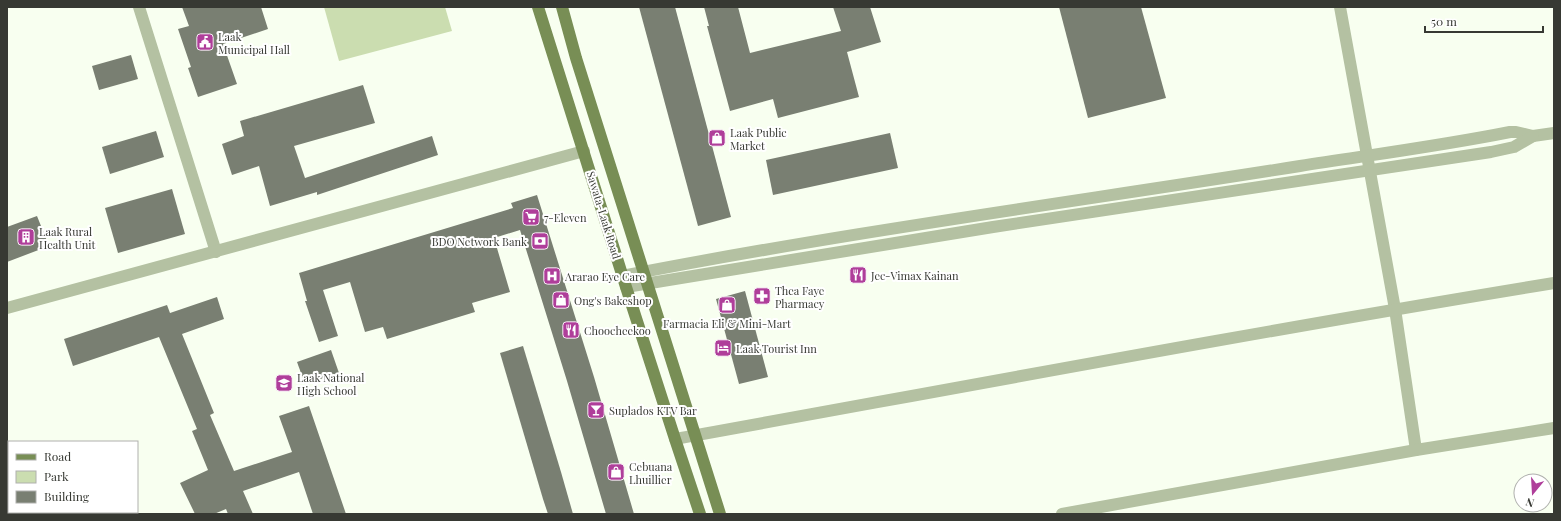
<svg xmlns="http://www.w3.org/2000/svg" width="1561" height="521" font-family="'Playfair Display',serif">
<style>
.green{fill:#cbddb0}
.building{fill:#797f72}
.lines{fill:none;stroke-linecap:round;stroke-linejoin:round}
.minor{stroke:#b4c1a2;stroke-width:12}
.major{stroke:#788e55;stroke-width:12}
.labels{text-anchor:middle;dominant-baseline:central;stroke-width:4;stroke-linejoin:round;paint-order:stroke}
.poi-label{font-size:11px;fill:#373933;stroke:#fff;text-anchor:start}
.street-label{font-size:11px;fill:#373933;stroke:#fff}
</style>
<rect width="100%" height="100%" fill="#f8fff0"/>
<path class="green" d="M324,7H445L452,31L339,61Z"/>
<g class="building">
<path d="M182,7H261L268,29L223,44L237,84L198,97L188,68L191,67L178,29L189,26Z"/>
<path d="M639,7H675L731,217L698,226Z"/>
<path d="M704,7H738L750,53L841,31L833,7H870L881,42L847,52L859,97L778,118L773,99L730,111L707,26H709Z"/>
<path d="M1059,7H1141L1166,98L1088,118Z"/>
<path d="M131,55L138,79L99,90L92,66Z"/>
<path d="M363,85L375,123L294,146L305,178L432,136L438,155L317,195V192L270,206L259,166L232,175L222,144L244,136L240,121Z"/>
<path d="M156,131L164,157L110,174L102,147Z"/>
<path d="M890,133L898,168L773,195L766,160Z"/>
<path d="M172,189L185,234L118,253L105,208Z"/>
<path d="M537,195L594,377L634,514H606L567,381L520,230L494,238L510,292L472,303L475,312L387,339L383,327L365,332L350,282L323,290L338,336L319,342L305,301H307L299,273L513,208L511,203Z"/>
<path d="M37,216L49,246L7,262V227Z"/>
<path d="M745,291L768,377L739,384L716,299Z"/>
<path d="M217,297L224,319L182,334L214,413L210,415L234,471L292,452L279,416L309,406L346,514H313L299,472L243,491L253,514H228L226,509L214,514H195L180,483L208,470L192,431L197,429L159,337L73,366L64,339L167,305L170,313Z"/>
<path d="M523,346L561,472L573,514H548L543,499L500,353Z"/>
<path d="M331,350L339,373L305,384L297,362Z"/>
</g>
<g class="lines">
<g class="minor">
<path d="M139,7L216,252"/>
<path d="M1340,7L1395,309L1416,450"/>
<path d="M622,276C847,232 1074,202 1300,166C1370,155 1440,146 1510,132H1516L1533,136L1554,133"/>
<path d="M626,287L993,227L1491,152L1514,147L1533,136"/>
<path d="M7,308L584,151"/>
<path d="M675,439C968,386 1260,331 1554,283"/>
<path d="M1062,514L1416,450L1554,428"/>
</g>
<g class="major">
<path d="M538,7L626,287L675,439L700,514"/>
<path d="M562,7L576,58L720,514"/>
</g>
</g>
<defs>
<symbol id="civic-square" viewBox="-11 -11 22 22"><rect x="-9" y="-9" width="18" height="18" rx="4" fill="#af3e9a" stroke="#fff"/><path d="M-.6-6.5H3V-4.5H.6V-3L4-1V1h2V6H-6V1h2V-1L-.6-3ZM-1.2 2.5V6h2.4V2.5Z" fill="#fff"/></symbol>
<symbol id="shop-square" viewBox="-11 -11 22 22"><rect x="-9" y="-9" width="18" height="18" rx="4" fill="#af3e9a" stroke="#fff"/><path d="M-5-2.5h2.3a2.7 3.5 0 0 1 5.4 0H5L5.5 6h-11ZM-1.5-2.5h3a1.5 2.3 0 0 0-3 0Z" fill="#fff"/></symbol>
<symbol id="supermarket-square" viewBox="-11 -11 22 22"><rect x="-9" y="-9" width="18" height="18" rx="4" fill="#af3e9a" stroke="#fff"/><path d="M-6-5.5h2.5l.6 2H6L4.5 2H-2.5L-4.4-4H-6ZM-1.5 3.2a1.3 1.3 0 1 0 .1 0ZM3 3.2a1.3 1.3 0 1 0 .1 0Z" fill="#fff"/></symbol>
<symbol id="building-square" viewBox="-11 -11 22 22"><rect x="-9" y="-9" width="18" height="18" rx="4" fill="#af3e9a" stroke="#fff"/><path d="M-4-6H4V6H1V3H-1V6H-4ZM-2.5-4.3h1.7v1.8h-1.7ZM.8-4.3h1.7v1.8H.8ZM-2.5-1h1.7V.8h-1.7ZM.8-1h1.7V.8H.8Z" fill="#fff"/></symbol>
<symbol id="bank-square" viewBox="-11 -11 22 22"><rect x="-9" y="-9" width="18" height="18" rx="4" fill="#af3e9a" stroke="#fff"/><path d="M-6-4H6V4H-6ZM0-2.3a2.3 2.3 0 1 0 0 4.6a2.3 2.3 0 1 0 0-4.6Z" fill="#fff"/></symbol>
<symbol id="restaurant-square" viewBox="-11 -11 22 22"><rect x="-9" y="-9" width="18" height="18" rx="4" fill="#af3e9a" stroke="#fff"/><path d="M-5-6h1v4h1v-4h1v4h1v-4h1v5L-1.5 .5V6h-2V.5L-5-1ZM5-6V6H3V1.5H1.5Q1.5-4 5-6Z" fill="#fff"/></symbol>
<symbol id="hospital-square" viewBox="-11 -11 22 22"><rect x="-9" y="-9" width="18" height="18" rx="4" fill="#af3e9a" stroke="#fff"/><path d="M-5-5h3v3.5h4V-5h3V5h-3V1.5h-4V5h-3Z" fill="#fff"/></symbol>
<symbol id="pharmacy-square" viewBox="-11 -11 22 22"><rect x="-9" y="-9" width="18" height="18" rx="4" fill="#af3e9a" stroke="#fff"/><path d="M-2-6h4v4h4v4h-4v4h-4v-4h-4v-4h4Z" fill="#fff"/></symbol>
<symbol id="hotel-square" viewBox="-11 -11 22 22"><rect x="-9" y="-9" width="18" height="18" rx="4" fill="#af3e9a" stroke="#fff"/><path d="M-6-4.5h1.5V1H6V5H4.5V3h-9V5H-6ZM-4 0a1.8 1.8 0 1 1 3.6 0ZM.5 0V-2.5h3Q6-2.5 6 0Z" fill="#fff"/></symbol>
<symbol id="school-square" viewBox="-11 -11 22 22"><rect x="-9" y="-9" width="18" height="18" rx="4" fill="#af3e9a" stroke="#fff"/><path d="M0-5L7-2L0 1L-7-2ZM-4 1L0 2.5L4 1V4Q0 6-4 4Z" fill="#fff"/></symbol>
<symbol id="bar-square" viewBox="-11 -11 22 22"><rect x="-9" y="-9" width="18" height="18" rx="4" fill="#af3e9a" stroke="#fff"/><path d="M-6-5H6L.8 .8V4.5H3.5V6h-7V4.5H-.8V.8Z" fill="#fff"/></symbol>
</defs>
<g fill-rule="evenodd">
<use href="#civic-square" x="195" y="32" width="20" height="20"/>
<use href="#shop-square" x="707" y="128" width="20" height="20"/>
<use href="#supermarket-square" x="521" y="207" width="20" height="20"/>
<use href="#building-square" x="16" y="227" width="20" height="20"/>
<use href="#bank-square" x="530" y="231" width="20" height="20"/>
<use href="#restaurant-square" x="848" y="265" width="20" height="20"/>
<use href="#hospital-square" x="542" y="266" width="20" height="20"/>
<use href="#pharmacy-square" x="752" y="286" width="20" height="20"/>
<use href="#shop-square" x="551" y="290" width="20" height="20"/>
<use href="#shop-square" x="717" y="295" width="20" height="20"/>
<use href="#restaurant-square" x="561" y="320" width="20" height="20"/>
<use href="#hotel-square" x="713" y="338" width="20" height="20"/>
<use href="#school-square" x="274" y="373" width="20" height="20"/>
<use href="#bar-square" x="586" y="400" width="20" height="20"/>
<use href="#shop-square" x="606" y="462" width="20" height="20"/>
</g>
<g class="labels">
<g class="poi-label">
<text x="218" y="36">Laak<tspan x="218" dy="13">Municipal Hall</tspan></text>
<text x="730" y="132">Laak Public<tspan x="730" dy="13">Market</tspan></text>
<text x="544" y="217">7-Eleven</text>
<text x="39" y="231">Laak Rural<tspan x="39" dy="13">Health Unit</tspan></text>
<text x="527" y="241" text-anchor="end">BDO Network Bank</text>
<text x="871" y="275">Jec-Vimax Kainan</text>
<text x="565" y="276">Ararao Eye Care</text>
<text x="775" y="290">Thea Faye<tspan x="775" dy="13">Pharmacy</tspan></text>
<text x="574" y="300">Ong's Bakeshop</text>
<text x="727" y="323" text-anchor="middle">Farmacia Eli &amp; Mini-Mart</text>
<text x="584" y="330">Choocheekoo</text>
<text x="736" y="348">Laak Tourist Inn</text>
<text x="297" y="377">Laak National<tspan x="297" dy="13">High School</tspan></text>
<text x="609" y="410">Suplados KTV Bar</text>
<text x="629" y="466">Cebuana<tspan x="629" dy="13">Lhuillier</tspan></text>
</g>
<g class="street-label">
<text transform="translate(604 215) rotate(73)">Sawata-Laak Road</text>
</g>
</g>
<rect width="1561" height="521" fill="none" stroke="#373933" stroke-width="16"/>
<rect x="8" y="441" width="130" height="72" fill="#ffffff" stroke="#afb0ad"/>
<rect x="16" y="454" width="20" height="6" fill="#788e55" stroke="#afb0ad"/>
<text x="44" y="461" font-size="12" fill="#373933">Road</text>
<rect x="16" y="471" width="20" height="12" fill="#cbddb0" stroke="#afb0ad"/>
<text x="44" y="481" font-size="12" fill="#373933">Park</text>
<rect x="16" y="491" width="20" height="12" fill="#797f72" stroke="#afb0ad"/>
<text x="44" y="501" font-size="12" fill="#373933">Building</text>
<g transform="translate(1533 493) rotate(198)"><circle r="19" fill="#ffffff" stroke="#afb0ad"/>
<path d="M0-3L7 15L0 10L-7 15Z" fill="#af3e9a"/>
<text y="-6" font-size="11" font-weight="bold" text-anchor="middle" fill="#373933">N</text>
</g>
<path d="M1425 26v6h118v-6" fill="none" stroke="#373933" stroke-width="2"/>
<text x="1431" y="26" font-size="12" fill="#373933" stroke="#ffffff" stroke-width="3" paint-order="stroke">50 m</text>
</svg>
